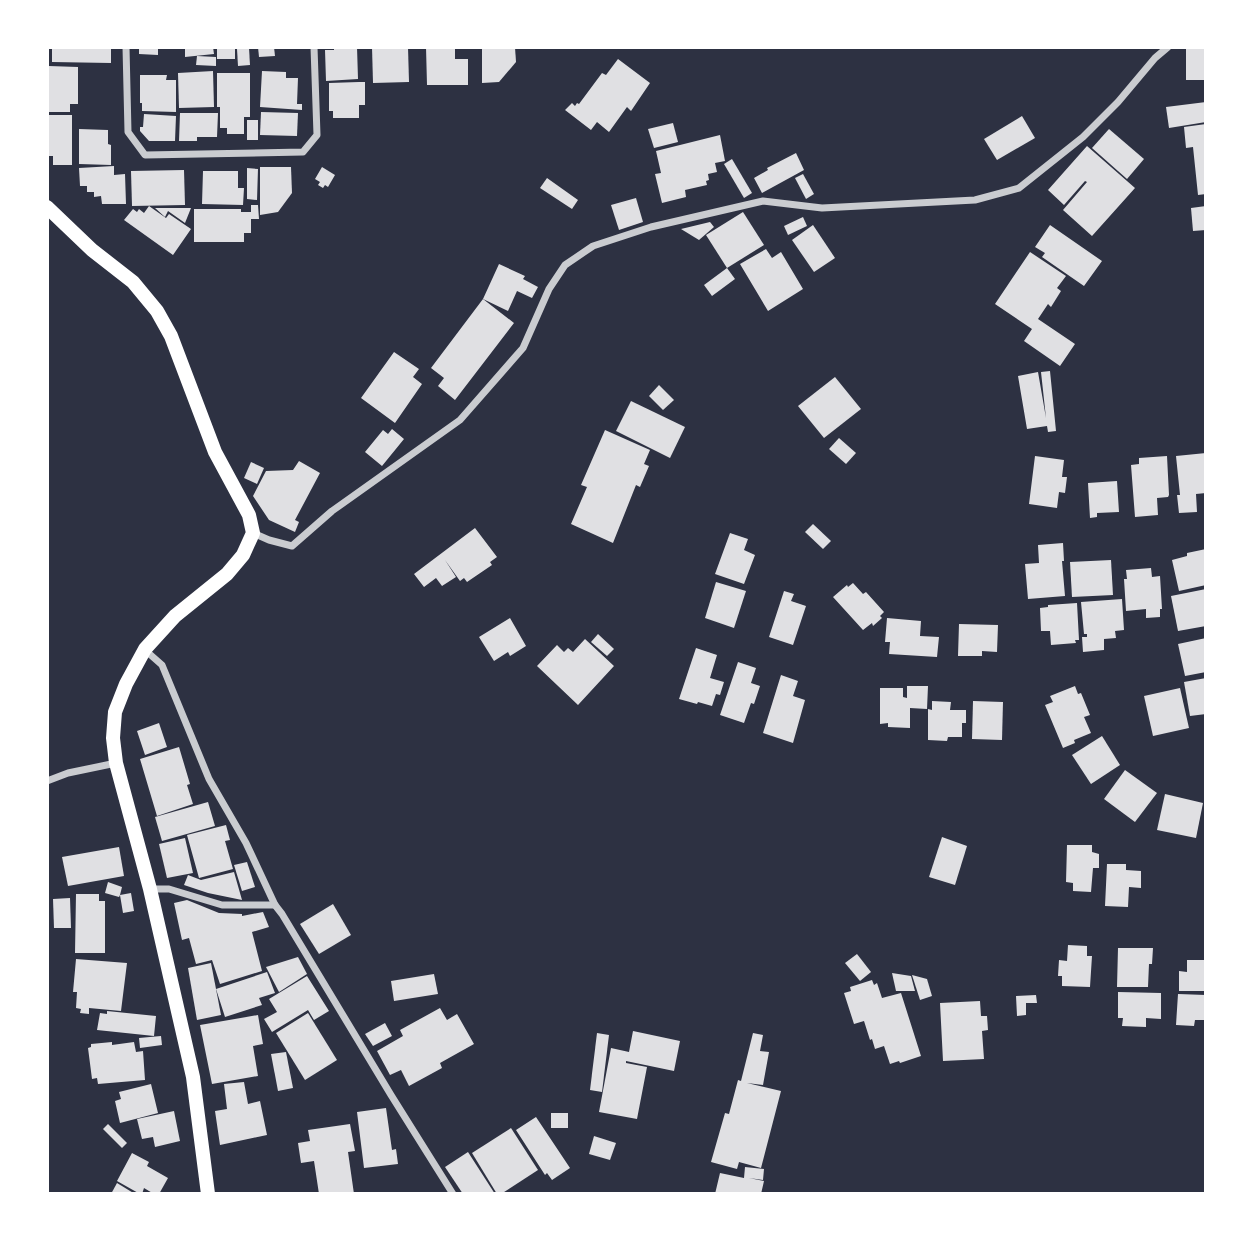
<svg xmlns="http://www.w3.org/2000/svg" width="1253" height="1241" font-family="'DejaVu Sans',sans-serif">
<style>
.building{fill:#e0e0e3}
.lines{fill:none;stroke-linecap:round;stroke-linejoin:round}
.minor{stroke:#caccd0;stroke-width:7}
.secondary{stroke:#fff;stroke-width:14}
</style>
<rect width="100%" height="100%" fill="#2d3142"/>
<g class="building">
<path d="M52,47H111V63L52,62Z"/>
<path d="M139,47H158V55L139,54Z"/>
<path d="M185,47H213L214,54L185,57Z"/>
<rect x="217" y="47" width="18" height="12"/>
<path d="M258,47H274L275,56L259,57Z"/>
<path d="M334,47H357L358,79L326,81L325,50H334Z"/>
<path d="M372,47H408L409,82L373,83Z"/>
<path d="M426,47H455V59H468V85H427Z"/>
<path d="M482,47H515L516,62L499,82L482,83Z"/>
<rect x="1186" y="47" width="20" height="33"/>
<path d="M249,48L250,65L238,66L237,49Z"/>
<path d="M197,56L216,57V66L196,65Z"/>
<path d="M618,59L650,83L631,111L627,107L609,132L597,122L591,130L565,110L572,103L575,106L577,103L579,104L602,73L606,75Z"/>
<path d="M49,66L78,67V104H70V112H49Z"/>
<path d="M213,71L214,107L179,108L178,73Z"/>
<path d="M262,71L286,72V78H298L297,104H302V110L260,107Z"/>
<path d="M217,73H250V117H244V134H227V128H220V107H217Z"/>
<path d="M140,75H167L166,80H176V112L142,111V103H140Z"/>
<path d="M359,82H365V105H359V118H333V111H329V83Z"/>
<path d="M1206,102V122L1169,128L1166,107Z"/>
<path d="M261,112L298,113L297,136L260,135Z"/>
<path d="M180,113H218L217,137H197V141H179Z"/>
<path d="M144,114L176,116L175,141H149L140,131V127H143Z"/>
<path d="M47,115H72V165H53V156H47Z"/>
<path d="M1022,116L1035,138L997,160L984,139Z"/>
<rect x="247" y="120" width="11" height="20"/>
<path d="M673,123L678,142L654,148L648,129Z"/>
<path d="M1206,124V194L1198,195L1193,147L1186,148L1184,127Z"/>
<path d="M79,129L108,130V144L111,145V165L79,164Z"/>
<path d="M1109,129L1144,159L1127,179L1092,148Z"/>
<path d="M720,135L725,161L715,163L717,172L708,174L709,180L706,181L707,185L685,190L686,197L662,203L655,174L661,173L656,151Z"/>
<path d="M1087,146L1135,188L1092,236L1063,210L1087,182L1085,181L1064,205L1048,190Z"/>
<path d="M796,153L804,170L762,193L754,178L768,170L767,168Z"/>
<path d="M732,159L752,193L744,198L724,164Z"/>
<path d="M114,166V175L125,174L126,204H102L101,196L94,197V192H87V186H80L79,168Z"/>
<path d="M260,167H291L292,193L278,212L260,215Z"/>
<path d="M322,167L335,175L328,187L325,185L323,188L318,185L320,182L315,179Z"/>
<path d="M247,168L258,169L257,200L247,199Z"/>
<path d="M184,170L185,205L132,206L131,171Z"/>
<path d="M203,171H238V188H244L243,205L202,204Z"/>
<path d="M803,174L814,194L806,199L795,178Z"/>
<path d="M547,178L578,200L572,209L540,188Z"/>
<path d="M636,198L643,222L619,230L611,205Z"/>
<path d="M251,205H258L259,219H251V233H244V242H194V209H241V212H251Z"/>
<path d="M149,206L166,218L169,214L191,229L173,255L124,220L133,209L137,212L139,209L144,213Z"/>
<path d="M1206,206V230L1193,231L1191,208Z"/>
<path d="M155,208H191L185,223L168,211L165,217Z"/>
<path d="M743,212L764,245L727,268L706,235Z"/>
<path d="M803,217L807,226L788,235L784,226Z"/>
<path d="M710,222L714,227L699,240L681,229Z"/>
<path d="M813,225L835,258L814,272L792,240Z"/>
<path d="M1050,225L1102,261L1084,286L1042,257L1045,253L1035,247Z"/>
<path d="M766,249L772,258L781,252L803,289L768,311L740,264Z"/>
<path d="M1030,252L1066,276L1057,288L1061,291L1051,307L1048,304L1038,319L1075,344L1060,366L1024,341L1032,329L995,304Z"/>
<path d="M499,264L525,276L523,279L538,287L532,298L517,291L508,311L483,299Z"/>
<path d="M727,268L735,279L712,296L704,285Z"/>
<path d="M483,299L514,323L455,400L438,386L444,378L431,368Z"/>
<path d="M394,352L419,369L413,377L422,384L395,423L361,398Z"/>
<path d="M1050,371L1056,431L1048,432L1047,426L1027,429L1018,376L1038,372L1046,418L1041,372Z"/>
<path d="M835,377L861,409L824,438L798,406Z"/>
<path d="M659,385L674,400L663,410L649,396Z"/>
<path d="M631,401L685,427L670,458L616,431Z"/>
<path d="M392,429L404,439L382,466L365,452L383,430L388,434Z"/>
<path d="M605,430L650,450L644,464L649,466L640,487L636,485L613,543L571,524L587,487L581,485Z"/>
<path d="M839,438L856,453L846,464L829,449Z"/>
<path d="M1206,453V493L1196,494L1197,512L1179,513L1177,495H1180L1176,456Z"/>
<path d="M1035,456L1064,460L1062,477H1067L1065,493L1059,492L1057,508L1029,504Z"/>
<path d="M1167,456L1169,495L1168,497L1157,498L1158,515L1135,517L1131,465L1139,464V458Z"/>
<path d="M299,461L320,473L295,520L299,522L295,532L269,520L253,496L266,471L293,470Z"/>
<path d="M251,462L264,468L257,484L244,478Z"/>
<path d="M1117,481L1119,512L1097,513V517L1090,518L1088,483Z"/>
<path d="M813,524L831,541L823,549L805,532Z"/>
<path d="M475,528L497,557L490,562L492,565L467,582L464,578L460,581L445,560L456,577L442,586L436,578L424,587L414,574Z"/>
<path d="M730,533L748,539L744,550L755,555L744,584L715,574Z"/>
<path d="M1063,543L1064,561H1062L1065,596L1028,599L1025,564L1039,563L1038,545Z"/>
<path d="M1206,549V585L1179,591L1172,560L1187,556V553Z"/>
<path d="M1111,560L1113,595L1072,597L1070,562Z"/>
<path d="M1151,568L1152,577L1160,576L1162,609H1160V617L1146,618V609L1126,611L1124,579H1127L1126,570Z"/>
<path d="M716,582L746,591L734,628L705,618Z"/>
<path d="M853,583L863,594L866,592L884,612L880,616L882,618L873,626L872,623L863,630L833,597L847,585L848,587Z"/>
<path d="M1206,589V626L1178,631L1171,596Z"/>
<path d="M784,591L794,594L791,601L806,606L793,645L769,637Z"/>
<path d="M1122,599L1124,630L1115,631L1116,638L1104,639V650L1083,652L1082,637H1087V634H1084L1081,602Z"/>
<path d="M1077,603L1079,640H1075L1076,643L1051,645L1050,631H1041L1040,608L1048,607V605Z"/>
<path d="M510,618L526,646L510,656L508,652L494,661L479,637Z"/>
<path d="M887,618L921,621L920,636L939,637L937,657L889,654L890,642H885Z"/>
<path d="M959,624L998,625L997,652L982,651V656H958Z"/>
<path d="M598,634L614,649L607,656L591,642Z"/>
<path d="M1206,638V672L1185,676L1178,644Z"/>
<path d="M585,639L614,666L578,705L537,666L557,645L564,652L568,648L573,652Z"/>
<path d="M696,648L717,655L710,678L724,682L720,695L716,694L712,706L698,702L697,704L679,699Z"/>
<path d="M738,662L756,668L751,683L760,686L754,704L751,703L744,723L720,715Z"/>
<path d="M781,675L798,681L793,696L805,700L793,743L763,733Z"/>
<path d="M1206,678V714L1190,716L1184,682Z"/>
<path d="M907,686H928L927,709L910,708V728L888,727V723L880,724V688H903V697L907,698Z"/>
<path d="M1075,686L1078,694L1081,693L1090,715L1084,717L1091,733L1074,740L1075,743L1063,748L1045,705L1053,702L1050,696Z"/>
<path d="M1180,688L1189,728L1153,736L1144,696Z"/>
<path d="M932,701L951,702L950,710H966V723H962V737H948L947,741L928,740V709L932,710Z"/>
<path d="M973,701L1003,702L1002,740L972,739Z"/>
<path d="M159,723L167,747L145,755L137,731Z"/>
<path d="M1102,736L1120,765L1091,784L1072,755Z"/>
<path d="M179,747L190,784L187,785L193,804L157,816L140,759Z"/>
<path d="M1125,770L1157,793L1135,822L1104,799Z"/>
<path d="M1165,794L1203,803L1196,838L1157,830Z"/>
<path d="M208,802L215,826L162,841L155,817Z"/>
<path d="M226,825L230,840L225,841L233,869L199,878L187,835Z"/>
<path d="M942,837L967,846L955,885L929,877Z"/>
<path d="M185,838L193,873L167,878L159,844Z"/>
<path d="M1067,845H1092V852L1099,854V868H1093L1091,892L1073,891V883L1066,882Z"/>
<path d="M119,847L124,876L68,886L62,857Z"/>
<path d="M247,862L255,887L242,891L234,865Z"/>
<path d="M1107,864H1126V870L1141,871V888L1129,887L1128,907L1105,906Z"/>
<path d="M234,872L242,900L208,893L184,885L188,875L201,880Z"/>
<path d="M108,882L122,887L120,895L131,893L134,911L123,913L120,895L119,897L105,893Z"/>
<path d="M76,894H99V901H105V953H75Z"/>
<path d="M70,898L71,928H54L53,899Z"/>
<path d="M187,900L219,913L242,914V916L263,912L269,927L252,932L262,971L220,984L212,960L196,964L189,938L182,940L174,903Z"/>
<path d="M333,904L351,935L319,954L300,924Z"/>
<path d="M1068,945L1087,946V956H1092L1090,987L1062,986V976H1058L1059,960L1067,961Z"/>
<path d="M1118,948H1153L1152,964H1149L1148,987H1117Z"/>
<path d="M857,954L871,972L860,981L845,963Z"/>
<path d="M298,957L307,974L279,992L266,967Z"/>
<path d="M76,959L127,963L121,1011L89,1008V1014L80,1013L81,1009L76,1008L77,992H73Z"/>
<path d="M1187,960H1206V991H1179V971L1187,972Z"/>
<path d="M211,963L221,1015L197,1020L188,968Z"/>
<path d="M267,972L275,993L259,998L262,1005L225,1017L216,989Z"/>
<path d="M892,973L911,976L915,991H896Z"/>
<path d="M434,974L438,994L394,1001L391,981Z"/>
<path d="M912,975L927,979L932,996L920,1000Z"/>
<path d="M307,976L329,1011L314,1020L308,1010L272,1032L264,1019L277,1012L269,999Z"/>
<path d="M872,980L874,985L877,983L882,998L901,993L921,1056L900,1063L899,1061L890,1064L884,1046L875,1049L872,1039L870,1040L864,1021L854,1024L844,993L851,991L850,987Z"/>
<path d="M1118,992L1161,993V1019L1146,1018V1027L1122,1026L1123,1018H1118Z"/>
<path d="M1178,994L1206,995V1020H1195L1194,1026L1176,1025Z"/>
<path d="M1036,995L1037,1003H1026V1015L1017,1016L1016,996Z"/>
<path d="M980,1001L981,1016H987L988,1030L982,1031L984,1059L943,1061L940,1003Z"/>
<path d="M440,1008L447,1020L457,1014L474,1044L440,1063L442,1068L409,1086L401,1070L390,1075L377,1051L403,1036L400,1030Z"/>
<path d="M107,1011L156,1016L154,1036L97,1030L100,1013L107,1014Z"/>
<path d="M308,1013L337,1060L305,1080L276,1033Z"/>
<path d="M258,1015L263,1044L253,1046L258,1076L212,1084L200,1025Z"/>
<path d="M385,1023L392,1036L373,1046L365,1034Z"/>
<path d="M633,1031L680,1041L674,1071L626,1061V1063L647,1067L637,1119L599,1112L611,1048L629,1052Z"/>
<path d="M597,1033L609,1035L602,1092L590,1090Z"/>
<path d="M753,1033L763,1035L760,1051L769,1052L763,1085L747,1083L781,1091L761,1168L739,1162L737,1169L711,1162L725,1113L729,1114L738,1080L741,1081Z"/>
<path d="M161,1036L162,1045L140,1048L139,1038Z"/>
<path d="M112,1042V1045L134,1042L136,1052L143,1051L145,1080L98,1084L97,1078L92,1079L88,1048L91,1047V1044Z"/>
<path d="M286,1052L293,1088L278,1091L271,1054Z"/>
<path d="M244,1082L248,1104L260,1101L267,1135L220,1145L215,1111L227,1109L224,1084Z"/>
<path d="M151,1084L158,1113L120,1123L115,1101L121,1099L119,1092Z"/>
<path d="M386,1108L392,1150L396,1149L398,1164L364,1168L357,1112Z"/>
<path d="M174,1111L180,1141L155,1147L153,1137L142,1139L137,1119Z"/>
<rect x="551" y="1113" width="17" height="15"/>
<path d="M536,1117L570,1168L552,1180L547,1173L545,1175L516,1130Z"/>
<path d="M108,1124L127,1143L122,1148L103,1129Z"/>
<path d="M350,1124L355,1151L348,1152L354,1194H319L314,1161L301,1163L298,1143L310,1141L308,1130Z"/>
<path d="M511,1128L538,1170L501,1194H497L472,1153Z"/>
<path d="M594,1136L616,1143L610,1160L589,1154Z"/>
<path d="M468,1152L495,1194H463L445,1167Z"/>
<path d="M132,1153L149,1162L147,1166L168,1178L159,1194H154L144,1188L142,1194H140L117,1181Z"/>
<path d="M745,1167L764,1169L763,1180L749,1178L764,1181L761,1194H715L720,1173L744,1178Z"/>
<path d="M117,1183L135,1194H111Z"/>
</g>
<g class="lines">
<g class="minor">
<path d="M126,47L128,132L145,155L303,152L317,135L314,47"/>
<path d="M253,533L269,540L292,546L332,511L460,420L523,348L549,289L565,265L593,246L651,227L763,201L822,208L975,200L1019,188L1083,137L1118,102L1155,58L1168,47"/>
<path d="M145,650L162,665L209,779L246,843L275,905L282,914L391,1095L453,1194"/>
<path d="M47,781L68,773L116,763"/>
<path d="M150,889H169L222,905H275"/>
</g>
<path class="secondary" d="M47,207L92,250L133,282L157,311L171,336L215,452L249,515L253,533L243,555L227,574L175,616L145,649L126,684L115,712L113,738L116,763L150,889L193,1077L208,1194"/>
</g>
<rect width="1253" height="1241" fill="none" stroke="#ffffff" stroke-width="98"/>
</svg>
